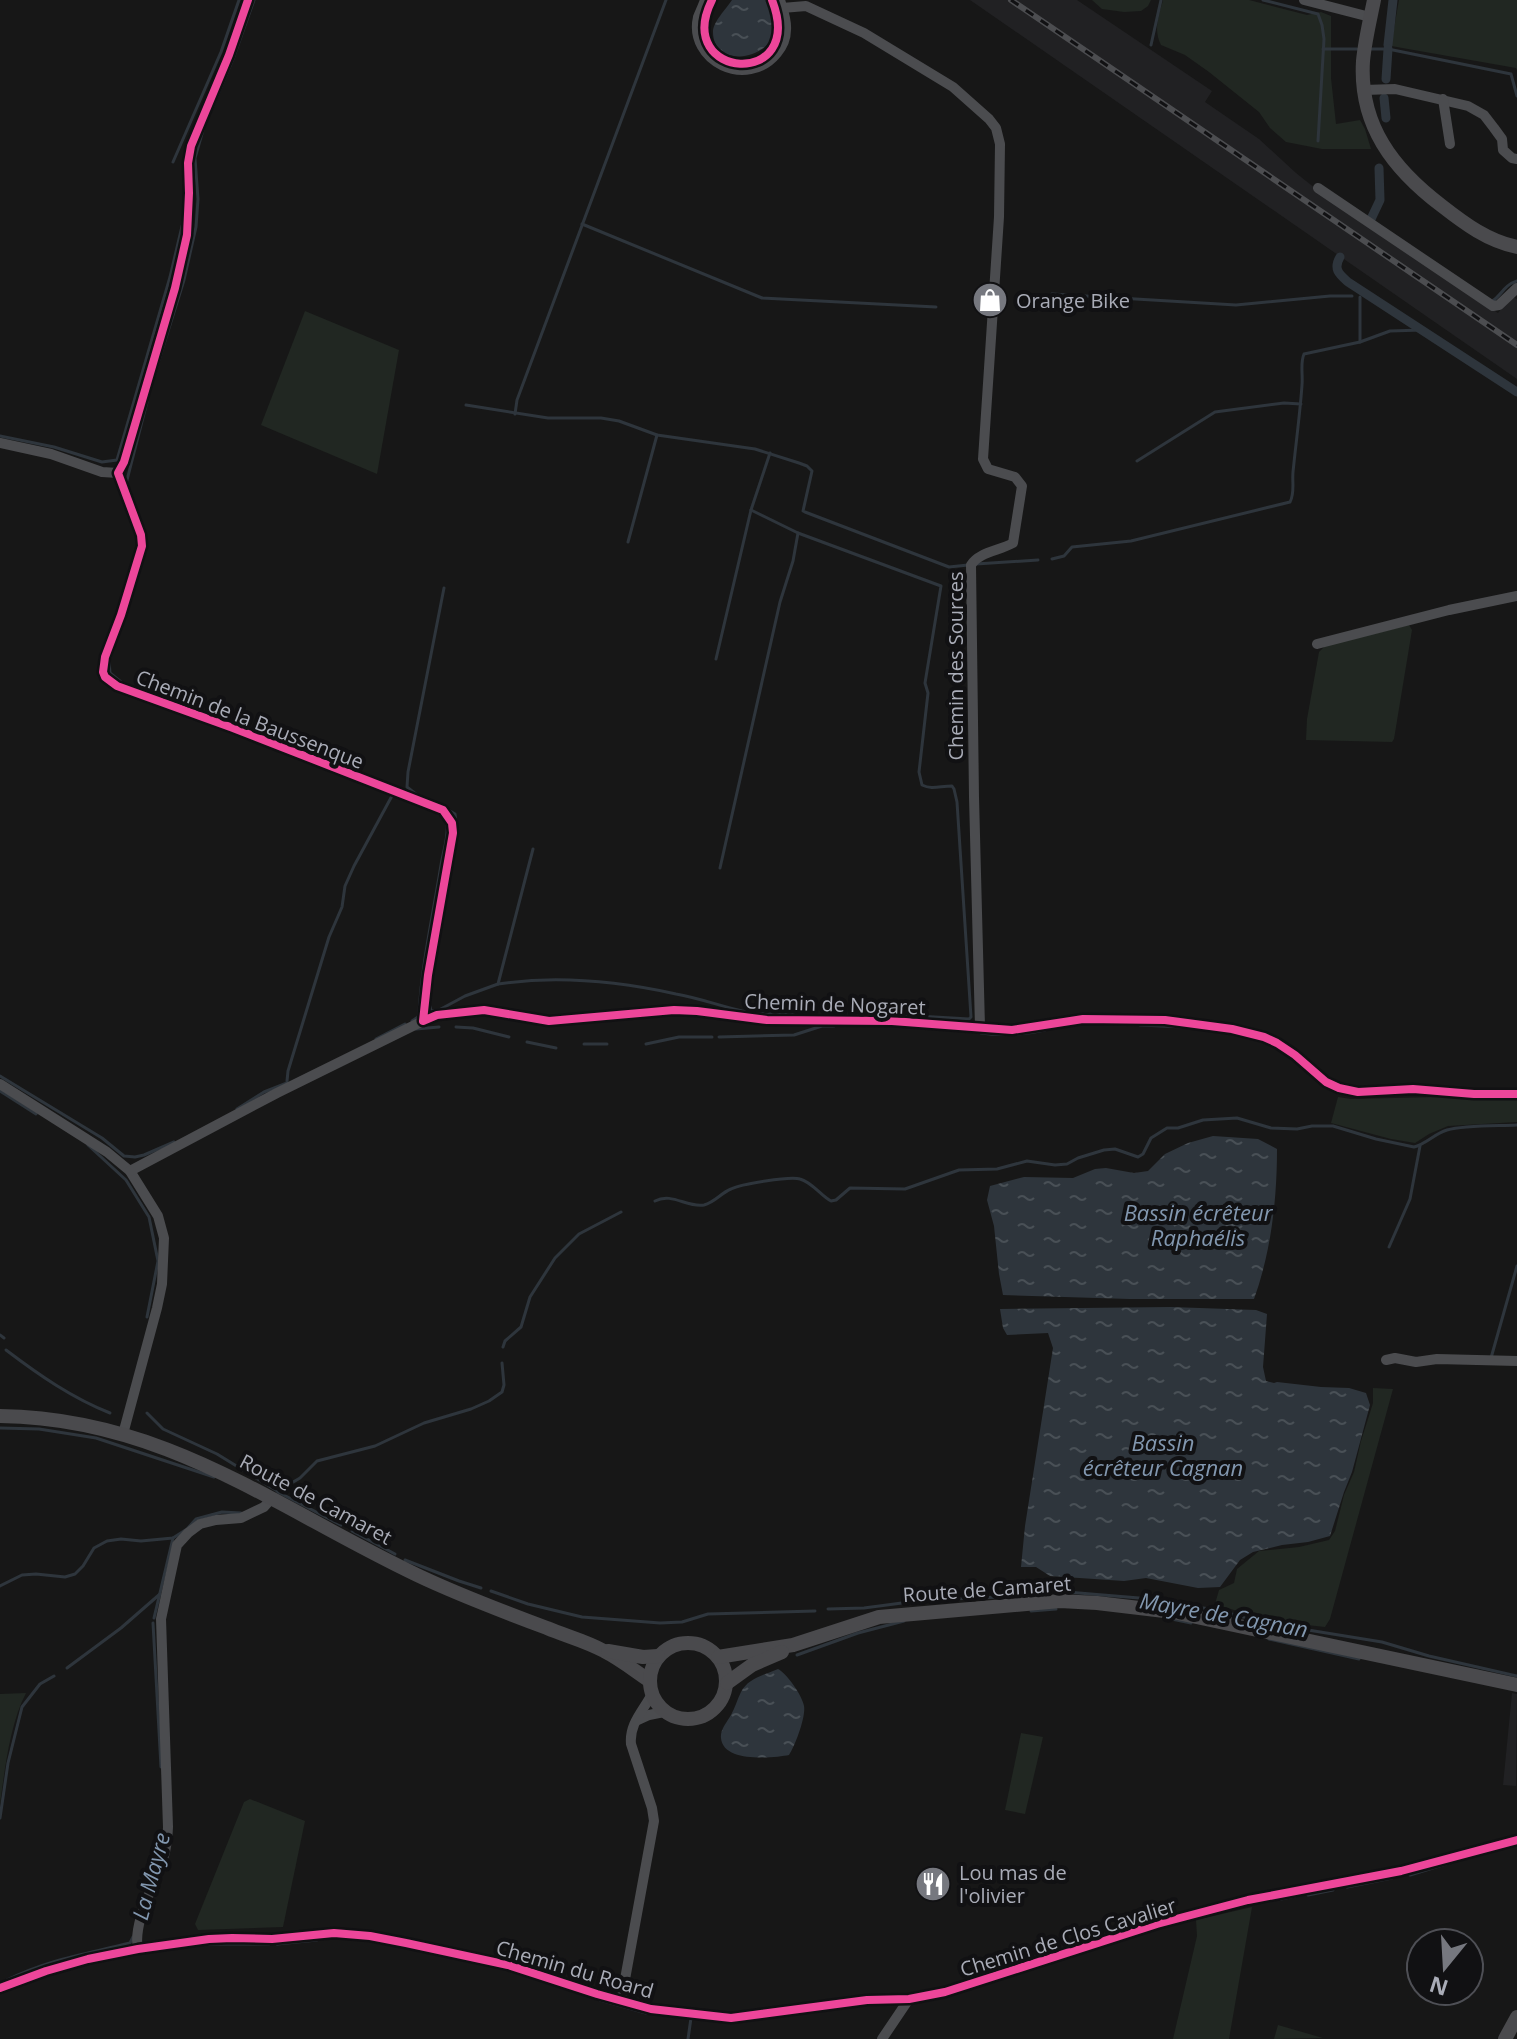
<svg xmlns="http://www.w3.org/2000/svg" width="1517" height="2039" font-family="'Open Sans',sans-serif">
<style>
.built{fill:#212123}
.green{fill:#212722}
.water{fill:url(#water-ripples)}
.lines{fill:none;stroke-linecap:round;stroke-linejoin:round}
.stream{stroke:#2e353c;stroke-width:3}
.canal{stroke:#2e353c;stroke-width:9}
.street{stroke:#4b4c4f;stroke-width:10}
.secondary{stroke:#4a4a4d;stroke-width:14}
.rail-casing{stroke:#4c4d50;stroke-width:6}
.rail{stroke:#111113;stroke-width:3;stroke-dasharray:9;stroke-linecap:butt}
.cycleway-casing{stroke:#111113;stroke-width:13}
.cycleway{stroke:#ed469a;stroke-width:8}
.labels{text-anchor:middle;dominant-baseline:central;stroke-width:8;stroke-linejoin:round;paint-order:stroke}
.poi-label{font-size:20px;fill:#a9acb7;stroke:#111113;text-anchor:start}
.street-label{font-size:20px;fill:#a9acb7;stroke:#111113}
.water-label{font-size:22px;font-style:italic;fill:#8297af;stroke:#111113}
</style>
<defs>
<pattern id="water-ripples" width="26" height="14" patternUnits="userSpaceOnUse" patternTransform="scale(2)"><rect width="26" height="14" fill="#2e353c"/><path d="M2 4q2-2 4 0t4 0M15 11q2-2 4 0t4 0" fill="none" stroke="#495056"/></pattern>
</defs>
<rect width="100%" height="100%" fill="#171717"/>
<g class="built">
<path d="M970,0H1077L1212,91L1205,102L1259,139L1296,173L1335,204L1498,313L1511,296L1517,299V379Z"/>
<path d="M1512,1693L1517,1694L1516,1786L1503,1785Z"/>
</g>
<g class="green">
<path d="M1092,0H1151L1148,6L1141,11L1124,12L1102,9Z"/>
<path d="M1163,0H1249L1307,15L1321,12L1331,16V78L1336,124L1360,120L1365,129L1371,149H1322L1286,142L1270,128L1259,112L1209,72L1185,55L1161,45C1153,30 1159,15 1163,0Z"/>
<path d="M1399,0H1517V70L1516,68L1391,46Z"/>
<path d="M305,311L399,350L377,474L261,425Z"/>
<path d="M1409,625L1412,630L1394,739L1392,742L1306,740L1307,719L1319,652L1325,646Z"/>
<path d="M1338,1097L1351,1099L1438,1097L1517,1100V1122L1448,1126L1429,1134L1415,1143L1391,1139L1331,1123Z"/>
<path d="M1373,1388L1393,1389L1330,1619L1325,1627L1269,1621L1215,1604L1219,1590L1234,1583L1237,1569L1259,1551L1299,1547L1329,1540L1335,1531L1344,1495L1354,1472L1361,1441L1373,1403Z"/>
<path d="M26,1693C10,1724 5,1768 0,1804V1694Z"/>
<path d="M1021,1733L1043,1737L1025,1814L1005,1810Z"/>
<path d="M250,1799L305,1821L283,1927L198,1930L195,1924L244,1802Z"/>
<path d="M1252,1907L1229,2039H1173L1197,1936L1196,1920Z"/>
<path d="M1278,2025L1323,2038L1274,2039Z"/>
</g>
<g class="water">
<path d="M732,0H768C771,7 777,17 776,24C774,62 713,69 713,32C713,22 726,9 732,0Z"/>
<path d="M1213,1136L1258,1139L1277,1149C1277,1200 1271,1252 1254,1299H1130L1003,1295L999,1274L994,1226L987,1200L990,1186L1024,1177L1073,1178L1095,1169L1106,1168L1134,1173L1148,1171L1165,1154L1188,1143Z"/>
<path d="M1171,1307L1256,1310L1267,1314L1263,1367L1266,1381L1274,1383L1277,1382L1321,1387L1349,1388L1366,1393L1370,1405L1352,1472L1344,1492L1330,1536L1308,1542L1282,1545L1253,1552L1240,1560L1220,1587L1198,1588L1146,1578L1124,1581L1050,1576L1036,1567H1021L1025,1526L1053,1348L1048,1333L1007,1335L1003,1328L1000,1309Z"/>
<path d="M778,1669C787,1674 802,1695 804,1706C806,1717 795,1746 789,1755C773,1758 723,1763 721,1738C720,1730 727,1722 731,1715C735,1708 737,1700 741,1692C748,1678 764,1675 778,1669Z"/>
</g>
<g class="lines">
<g class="stream">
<path d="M1263,0L1318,14L1322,25L1324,39L1318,141"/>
<path d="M1151,45L1161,0"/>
<path d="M1323,49H1357"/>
<path d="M1372,49H1388L1511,74L1517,96"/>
<path d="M212,108L233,59L254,0"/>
<path d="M173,162L221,52L239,0"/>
<path d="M582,224L762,298L936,307"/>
<path d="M1052,294L1236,305L1330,296H1352"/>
<path d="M1491,302C1503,295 1502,286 1517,281"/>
<path d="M1360,342V297"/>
<path d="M153,379L184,280L196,227L198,199L195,158L203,130"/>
<path d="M466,405L548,418H601L619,421L657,435L755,449L799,463L807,466L812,471L803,511L805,512L949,567L968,565"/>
<path d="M515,414L517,400L666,0"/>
<path d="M0,436L54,447L102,462L117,460L170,277L183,222"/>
<path d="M1137,461L1215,412L1284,403L1301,404"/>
<path d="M126,484L147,402"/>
<path d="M751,510L798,533L941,586L925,683L928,693L919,772L922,785C932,790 940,786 952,786L954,789L957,802L971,1017L969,1019L900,1015L826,1016"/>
<path d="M628,542L657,435"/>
<path d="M1052,559L1064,556L1072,547L1131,541L1290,502C1295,493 1292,482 1293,472C1296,442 1300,414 1302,385C1303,374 1300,363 1304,354L1360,342L1390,331L1422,330"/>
<path d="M976,564L1038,560"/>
<path d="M112,651L109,660L110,673L121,682"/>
<path d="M716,659L751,510L770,453"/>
<path d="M417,795L407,787L408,772L444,588"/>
<path d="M445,808L455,814L456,822"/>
<path d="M720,868L780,602L793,561L798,533"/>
<path d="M498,984C558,975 617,981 676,994C699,998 720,1006 742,1011C765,1015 788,1014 810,1015"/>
<path d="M429,1003L431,1011L439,1010L465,996L498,984L533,849"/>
<path d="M412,1021L418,1017L419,1013C422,963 433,915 441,865C443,851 449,837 447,822"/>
<path d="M1140,1025L1184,1027"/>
<path d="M456,1027L473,1028L509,1037"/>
<path d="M416,1029L439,1027"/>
<path d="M981,1033C1003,1036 1023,1035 1045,1030"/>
<path d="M719,1037L794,1035L822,1026H834"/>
<path d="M376,1039L405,1024"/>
<path d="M527,1042L556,1048"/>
<path d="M584,1044H607"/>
<path d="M646,1044L679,1037H712"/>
<path d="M0,1076L102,1138L124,1156L135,1157L144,1155L174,1142"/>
<path d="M287,1081L288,1071L329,937L342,907L345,886L354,866L393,794"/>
<path d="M0,1091L36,1114"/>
<path d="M237,1109L264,1092L287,1083"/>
<path d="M88,1145L126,1180L149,1217L158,1261L147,1317"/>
<path d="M655,1201C672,1192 687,1208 704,1205C715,1202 721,1193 731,1189C741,1184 790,1176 800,1179C812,1182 821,1196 831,1201L836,1200L850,1188L905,1189L959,1170L997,1169L1027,1161L1055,1165L1067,1164L1078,1158L1104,1150L1115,1149L1138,1157L1143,1154L1151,1138L1167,1128H1178L1203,1120L1237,1118L1271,1128L1297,1129L1312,1126H1333L1376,1139L1414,1147C1426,1144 1434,1134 1447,1130C1465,1125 1497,1126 1517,1125"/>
<path d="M1389,1247L1410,1199L1420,1146"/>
<path d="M0,1335L4,1338"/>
<path d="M503,1347L505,1341L521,1327L530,1297L555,1258L579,1234L621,1212"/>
<path d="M6,1350C39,1375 72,1398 110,1413"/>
<path d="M1491,1358L1517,1266"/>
<path d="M147,1413L163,1429L217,1454L279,1492"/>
<path d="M0,1428L39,1429L96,1438L214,1477"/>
<path d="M278,1491L300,1478L317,1461L375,1446L424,1423L471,1409L489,1401L502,1392L504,1385L502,1363"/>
<path d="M278,1492L341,1525"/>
<path d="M352,1531L395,1554"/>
<path d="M405,1560L459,1581L481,1588"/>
<path d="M0,1586L22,1575L36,1574L65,1577L75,1574L83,1566L94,1548L107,1541L121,1539L141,1541L173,1538L187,1529L196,1519L222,1512L241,1513"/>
<path d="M491,1591L528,1604L582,1617L660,1623L682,1622L708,1614L815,1611"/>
<path d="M926,1600L1023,1596L1055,1591L1139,1598L1216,1610L1271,1624L1382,1642L1429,1656L1517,1676"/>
<path d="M828,1609L864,1608L917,1601"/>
<path d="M1031,1611L1056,1609"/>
<path d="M154,1618L173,1538"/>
<path d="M1167,1618L1191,1623"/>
<path d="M153,1623L161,1767"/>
<path d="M1269,1639L1359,1659"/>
<path d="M797,1655L858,1633L904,1621"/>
<path d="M67,1668L121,1628L160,1594"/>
<path d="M0,1818L8,1763L22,1707L40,1684L54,1676"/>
<path d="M1410,1875L1449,1863"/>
<path d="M1347,1887L1392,1878"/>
<path d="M1308,1895L1333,1890"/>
<path d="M1281,1899L1295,1896"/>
<path d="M209,1944H269"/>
<path d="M277,1944L317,1940"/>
<path d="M7,1980C49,1959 86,1954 130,1943L133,1937"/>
<path d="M600,2000L646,2013"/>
<path d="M688,2039L691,2018"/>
</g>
<g class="canal">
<path d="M1388,45L1393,0"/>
<path d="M1386,79L1388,49"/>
<path d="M1384,98L1386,118"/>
<path d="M1371,219L1380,200L1379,168"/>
<path d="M1340,257C1333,269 1339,274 1348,282L1517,392"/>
</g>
<g class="street">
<path d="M705,0C703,6 700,12 698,17C688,61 747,90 777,53C782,47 786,38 786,30C787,20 783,10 780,0"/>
<path d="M1304,0L1370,17"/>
<path d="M782,8L806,6L864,33L953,87L989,119L996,128L1000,144L999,217L983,459L988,469L1015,477L1022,486L1013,543C999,551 979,552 971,565L974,797L980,1027"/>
<path d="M1364,90L1395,89L1468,106L1484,115L1494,128L1502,139L1503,150L1512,158L1517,159"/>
<path d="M1443,99L1450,144"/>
<path d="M1318,188L1493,306L1499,305L1517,288"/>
<path d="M0,443L51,454L102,472L118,473"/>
<path d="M118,473L141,535L142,546L121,615L105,657L103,672L105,677L117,686L233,728L443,810L452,823L453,833L428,975L423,1021"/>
<path d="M118,473L124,462L175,288L187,235L189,193L188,163L191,146L229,55L248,0"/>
<path d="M1317,644L1449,610L1517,596"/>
<path d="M0,1084L107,1152L130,1171L158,1216L164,1238L162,1284L157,1308L123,1434"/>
<path d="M130,1171L277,1093L423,1021L437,1015L484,1010L549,1021L674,1010L697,1011L767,1020L892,1021L1012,1030L1083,1019L1165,1020L1232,1029L1264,1037L1277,1043L1295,1055L1326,1082L1339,1088L1358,1092L1413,1089L1474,1094H1517"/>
<path d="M1386,1360L1395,1358L1416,1362L1437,1359L1517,1361"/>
<path d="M638,1720L649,1715L664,1712"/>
<path d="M138,1949C132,1921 158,1879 165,1852C167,1844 168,1835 168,1827L161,1619L177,1545L188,1533L200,1524L216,1520L241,1518L264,1507L272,1498"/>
<path d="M0,1988L46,1971L88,1959L138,1949L209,1939L232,1938L272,1939L334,1933L370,1936L406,1943L508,1965L597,1994L651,2009L731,2018L867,2000L909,1999L945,1992L1157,1924L1248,1900L1401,1871L1517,1840"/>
<path d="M621,2001L654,1821L652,1808L631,1744C629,1724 643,1711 652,1694"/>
<path d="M882,2039L909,1999"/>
</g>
<g class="secondary">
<path d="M1374,0C1370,20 1365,40 1363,61C1359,125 1393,169 1442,206C1465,224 1488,241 1517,247"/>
<path d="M0,1416C165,1418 276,1508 417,1575C459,1595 504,1612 547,1628C566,1636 586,1641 604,1651C620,1659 635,1671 650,1681"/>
<circle cx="688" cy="1681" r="38"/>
<path d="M608,1651L643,1657L658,1656"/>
<path d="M718,1657L793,1645L879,1617L1060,1601L1097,1603L1173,1612L1517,1685"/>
<path d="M727,1683L752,1665L782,1652"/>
<path d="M1505,2039L1517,2017"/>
</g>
<defs>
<path id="rail" d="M1011,0L1517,345"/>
</defs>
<use href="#rail" class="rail-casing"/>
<use href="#rail" class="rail"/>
<defs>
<g id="cycleway">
<path d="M248,0L229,55L191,146L188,163L189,193L187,235L175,288L124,462L118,473L141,535L142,546L121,615L105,657L103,672L105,677L117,686L233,728L443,810L452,823L453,833L428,975L423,1021L437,1015L484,1010L549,1021L674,1010L697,1011L767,1020L892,1021L1012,1030L1083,1019L1165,1020L1232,1029L1264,1037L1277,1043L1295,1055L1326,1082L1339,1088L1358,1092L1413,1089L1474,1094H1517"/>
<path d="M712,0C672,80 807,90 772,0"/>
<path d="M0,1988L46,1971L88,1959L138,1949L209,1939L232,1938L272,1939L334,1933L370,1936L406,1943L508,1965L597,1994L651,2009L731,2018L867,2000L909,1999L945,1992L1157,1924L1248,1900L1401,1871L1517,1840"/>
</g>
</defs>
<use href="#cycleway" class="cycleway-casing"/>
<use href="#cycleway" class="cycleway"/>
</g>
<defs>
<symbol id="shop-disc" viewBox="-11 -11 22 22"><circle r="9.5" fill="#76787f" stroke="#111113"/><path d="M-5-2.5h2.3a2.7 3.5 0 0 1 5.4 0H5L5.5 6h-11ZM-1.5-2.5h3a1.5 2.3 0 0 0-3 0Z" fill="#fff"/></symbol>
<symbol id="restaurant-disc" viewBox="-11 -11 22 22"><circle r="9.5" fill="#76787f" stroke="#111113"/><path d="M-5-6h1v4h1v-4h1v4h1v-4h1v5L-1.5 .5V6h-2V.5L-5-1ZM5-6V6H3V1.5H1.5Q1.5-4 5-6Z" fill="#fff"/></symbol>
</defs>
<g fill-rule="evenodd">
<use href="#shop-disc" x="970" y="280" width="40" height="40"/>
<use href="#restaurant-disc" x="913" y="1864" width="40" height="40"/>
</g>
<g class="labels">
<g class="poi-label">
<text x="1016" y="300">Orange Bike</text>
<text x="959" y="1872">Lou mas de<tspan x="959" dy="23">l'olivier</tspan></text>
</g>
<g class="street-label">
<text transform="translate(955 666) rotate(-90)">Chemin des Sources</text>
<text transform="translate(250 719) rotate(21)">Chemin de la Baussenque</text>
<text transform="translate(835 1004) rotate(2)">Chemin de Nogaret</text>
<text transform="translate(316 1499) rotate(28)">Route de Camaret</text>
<text transform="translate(987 1589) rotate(-4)">Route de Camaret</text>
<text transform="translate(1068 1937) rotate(-17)">Chemin de Clos Cavalier</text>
<text transform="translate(575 1969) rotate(16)">Chemin du Roard</text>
</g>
<g class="water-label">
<text x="1198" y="1212">Bassin écrêteur<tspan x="1198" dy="25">Raphaélis</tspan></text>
<text x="1163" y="1442">Bassin<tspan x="1163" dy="25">écrêteur Cagnan</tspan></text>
<text transform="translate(1224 1614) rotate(10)">Mayre de Cagnan</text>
<text transform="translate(150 1876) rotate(-75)">La Mayre</text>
</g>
</g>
<g transform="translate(1445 1967) rotate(198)"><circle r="38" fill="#111113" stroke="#4e4f55" stroke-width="2"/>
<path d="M0-6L14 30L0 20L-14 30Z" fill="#76787f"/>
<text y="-12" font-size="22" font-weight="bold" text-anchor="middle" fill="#a9acb7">N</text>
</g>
</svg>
